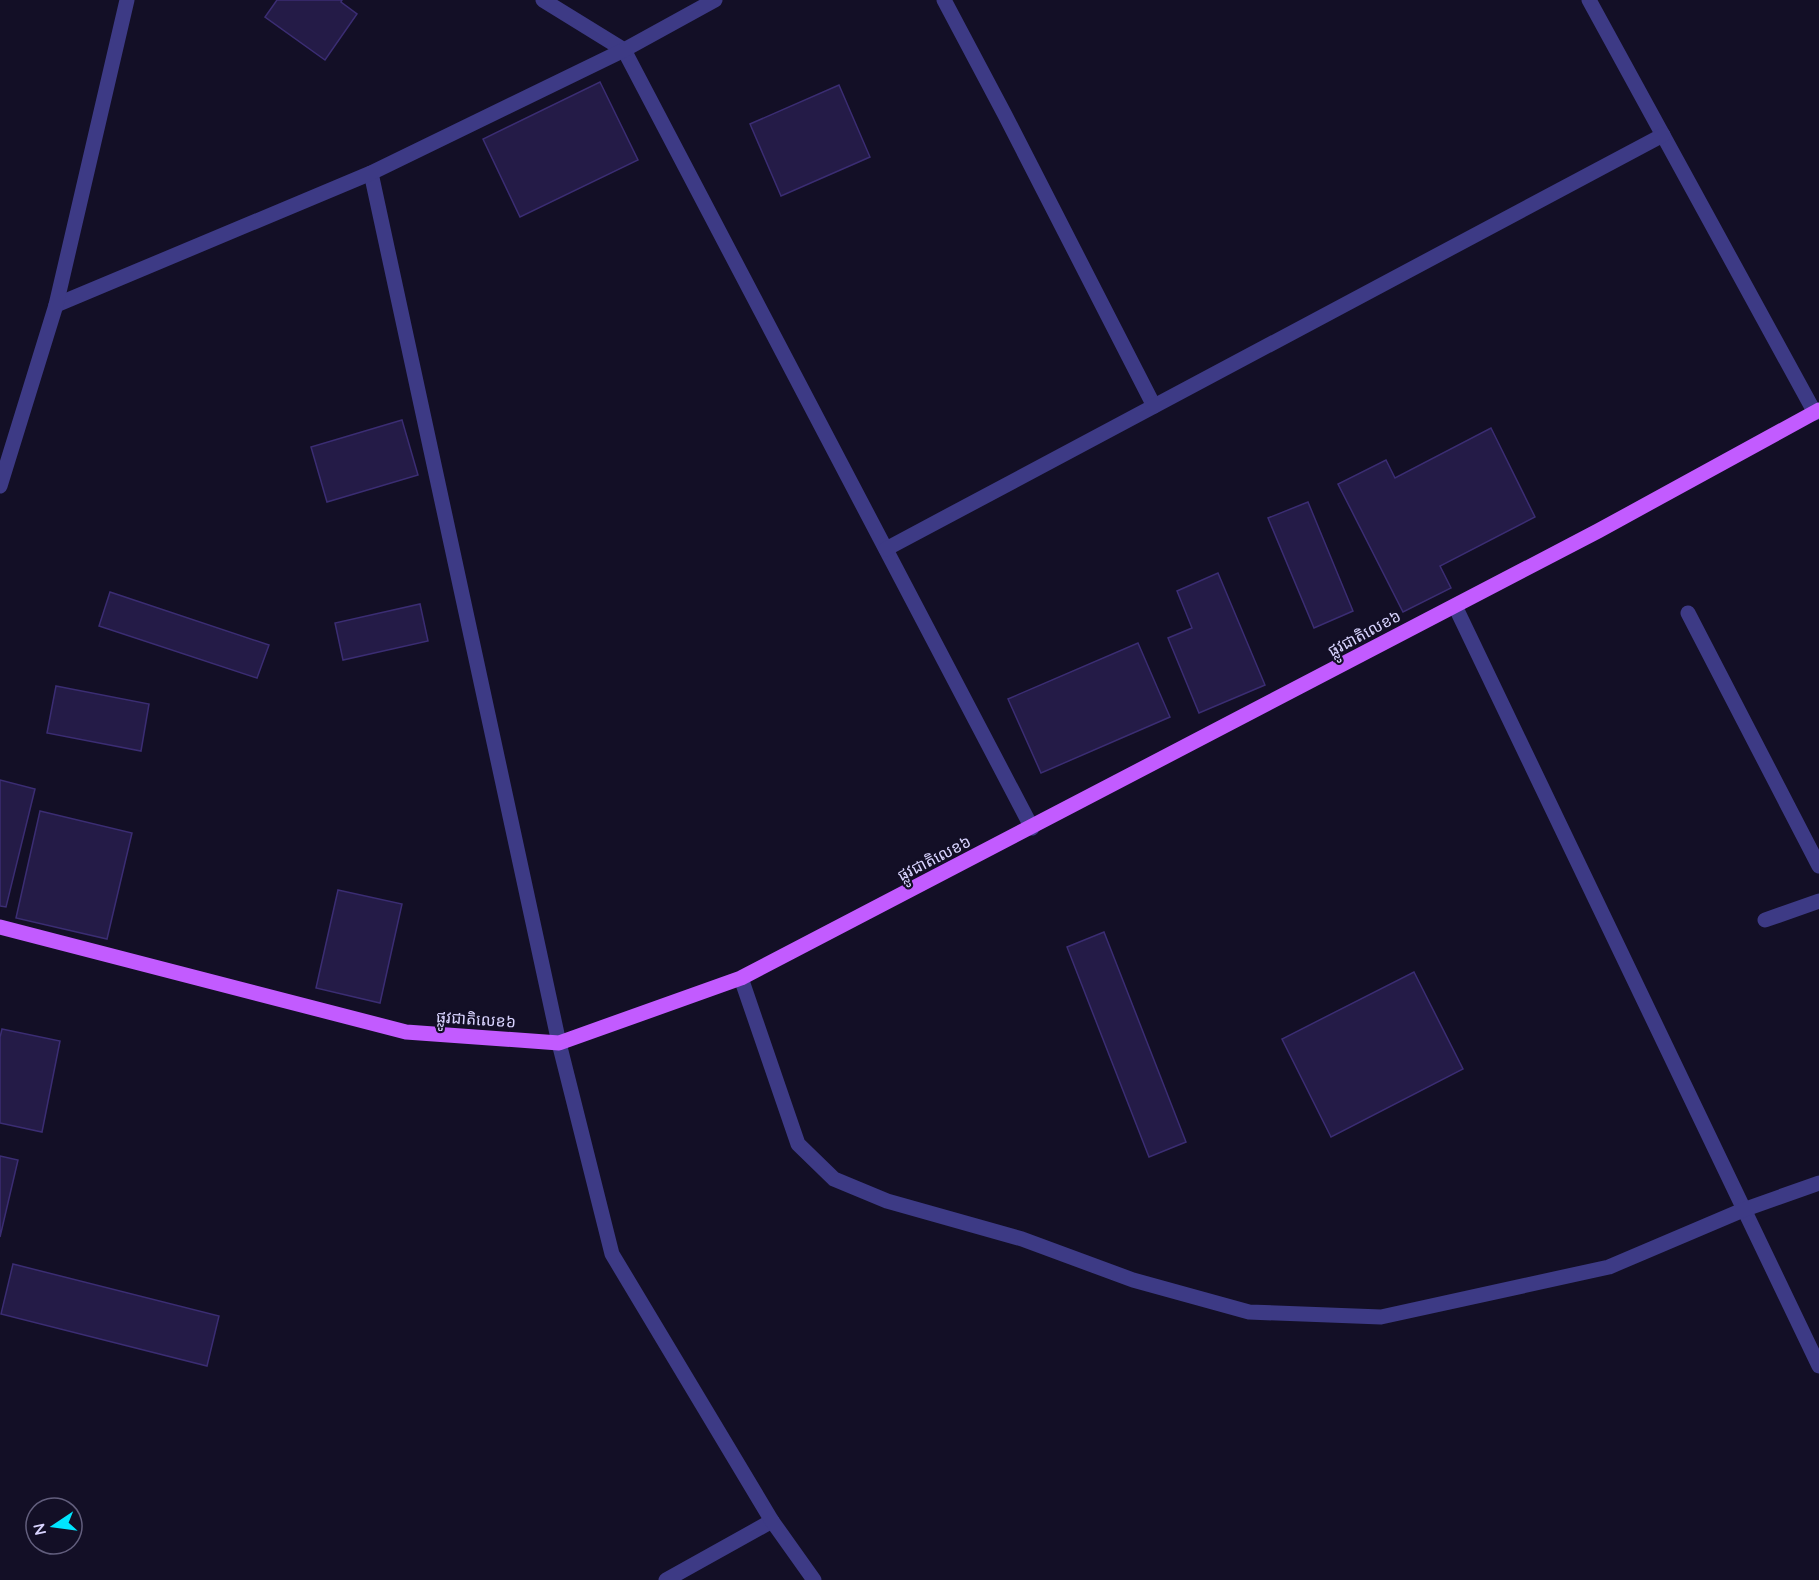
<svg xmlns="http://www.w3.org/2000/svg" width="1819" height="1580" font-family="Quicksand,'Noto Sans Khmer',sans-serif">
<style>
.building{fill:#241b47;stroke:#3b2d73;stroke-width:1.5}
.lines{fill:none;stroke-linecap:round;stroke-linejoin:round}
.service{stroke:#3d3a85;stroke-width:15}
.minor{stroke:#3d3a85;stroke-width:15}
.tertiary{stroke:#3d3a85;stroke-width:15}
.primary{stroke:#c25bff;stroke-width:15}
.labels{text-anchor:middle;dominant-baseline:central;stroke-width:4.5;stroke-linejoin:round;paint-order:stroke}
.street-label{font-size:16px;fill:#d9d4ff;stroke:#130f26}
</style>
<rect width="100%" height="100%" fill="#130f26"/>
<g class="building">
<path d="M277,0H342L341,2L357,14L325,60L265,17Z"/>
<path d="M600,82L638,160L520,217L483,139Z"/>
<path d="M839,85L870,157L781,196L750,124Z"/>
<path d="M402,420L418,475L327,502L311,447Z"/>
<path d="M1491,428L1535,517L1440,566L1451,588L1403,612L1338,484L1386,460L1395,478Z"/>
<path d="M1308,502L1353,611L1314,628L1268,518Z"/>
<path d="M1218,573L1265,685L1199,713L1168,638L1192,628L1177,591Z"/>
<path d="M110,592L269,645L257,678L99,626Z"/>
<path d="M420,604L428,641L343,660L335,623Z"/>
<path d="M1138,643L1170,717L1041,773L1008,699Z"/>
<path d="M56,686L149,704L141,751L47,733Z"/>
<path d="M0,780L35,789L6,907L0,906Z"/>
<path d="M40,811L132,833L107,939L16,918Z"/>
<path d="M338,890L402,904L380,1003L316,988Z"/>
<path d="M1104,932L1186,1142L1149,1157L1067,947Z"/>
<path d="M1414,972L1463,1069L1331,1137L1282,1039Z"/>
<path d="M2,1029L60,1041L42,1132L0,1123V1037Z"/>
<path d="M0,1156L18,1160L0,1237Z"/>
<path d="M13,1264L219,1316L207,1366L1,1314Z"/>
</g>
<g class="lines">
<g class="service">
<path d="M1688,613L1819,866"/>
<path d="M1765,920L1819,901"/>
</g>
<g class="minor">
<path d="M543,0L624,50L1032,828"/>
<path d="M944,0L1005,115L1154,406"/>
<path d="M1589,0L1815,413"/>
<path d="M371,173L559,1043"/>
<path d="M56,305L371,173L624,50L715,0"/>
<path d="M0,486L56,305L127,0"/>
<path d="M886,549L1663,135"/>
<path d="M1455,606L1819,1366"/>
<path d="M741,978L798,1144L834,1179L887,1201L1022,1239L1133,1280L1249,1312L1381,1317L1609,1267L1743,1210L1819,1183"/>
<path d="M666,1580L772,1521"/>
</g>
<path class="tertiary" d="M559,1043L612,1254L772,1521L814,1580"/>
<path class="primary" d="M0,927L406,1032L559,1043L741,978L1598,531L1819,410"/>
</g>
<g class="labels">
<g class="street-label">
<text transform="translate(1364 633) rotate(-28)">ផ្លូវជាតិលេខ៦</text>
<text transform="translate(934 858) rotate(-27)">ផ្លូវជាតិលេខ៦</text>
<text transform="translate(476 1019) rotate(4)">ផ្លូវជាតិលេខ៦</text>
</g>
</g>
<g transform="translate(54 1526) rotate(257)"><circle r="28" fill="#130f26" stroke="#625e7d" stroke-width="1.5"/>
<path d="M0-4.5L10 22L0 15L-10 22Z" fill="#00e5ff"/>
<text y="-9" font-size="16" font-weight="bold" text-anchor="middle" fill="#d9d4ff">N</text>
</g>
</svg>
